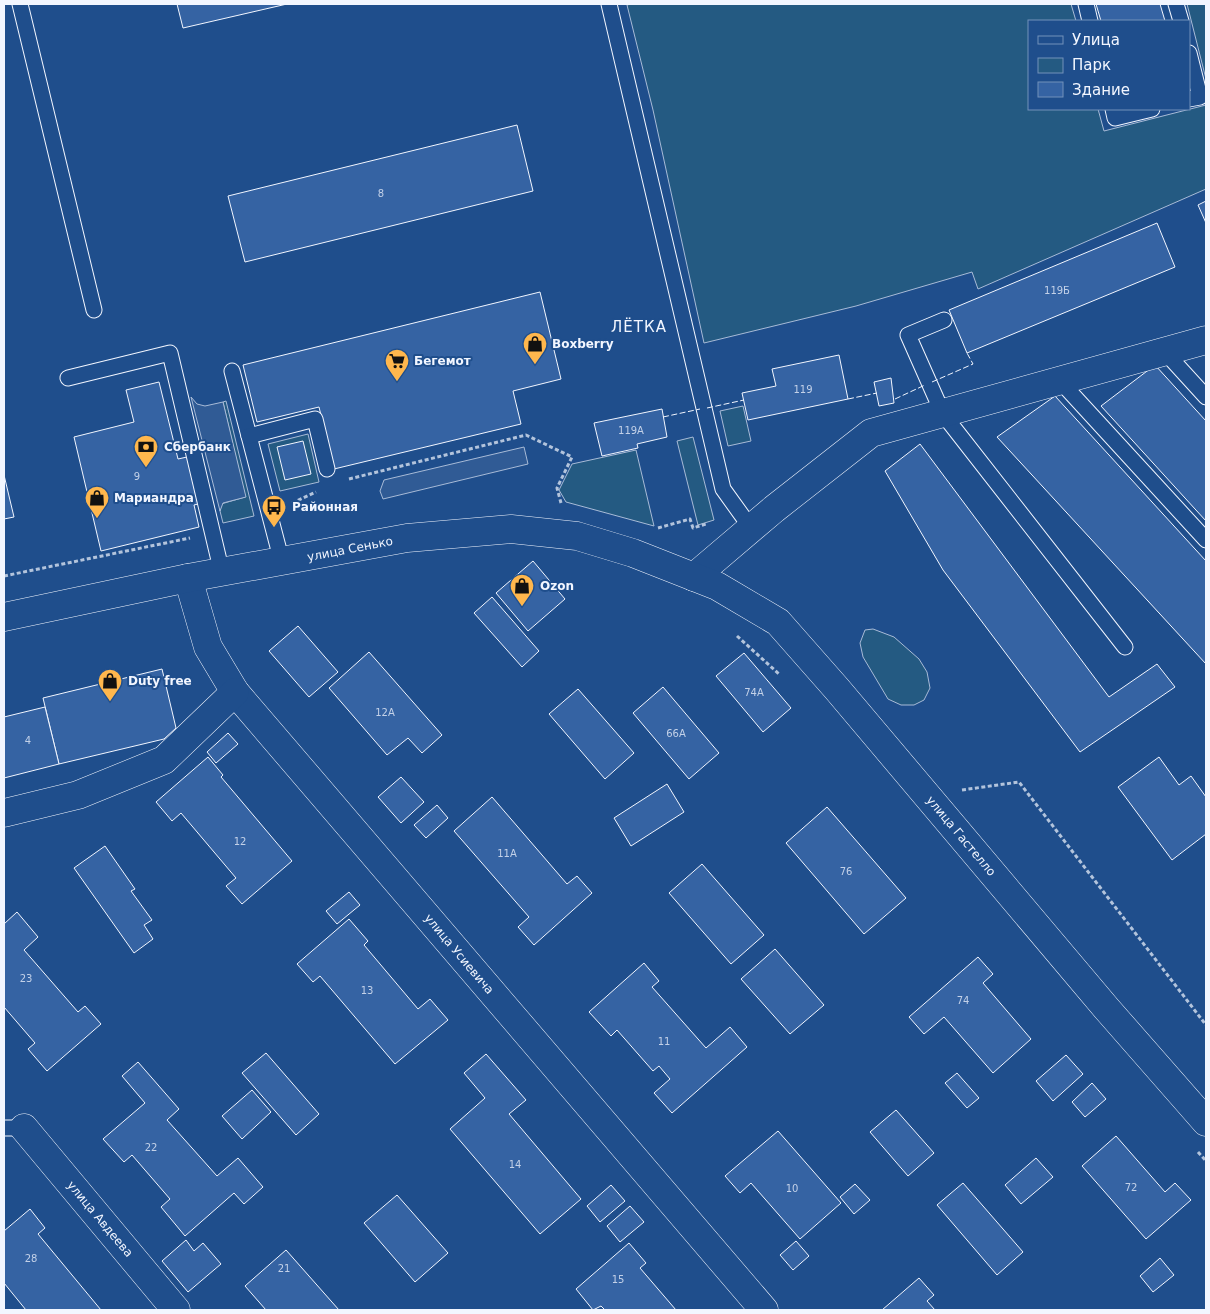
<svg xmlns="http://www.w3.org/2000/svg" width="1210" height="1314" font-family="'DejaVu Sans',sans-serif">
<style>
.green{fill:#245a82;stroke:#a8bbd7}
.parking{fill:#305b95;stroke:#a8bbd7}
.building{fill:#3563a3;stroke:#f2f6ff}
.lines{fill:none;stroke-linecap:round;stroke-linejoin:round}
.service-casing{stroke:#f2f6ff;stroke-width:17}
.minor-casing{stroke:#f2f6ff;stroke-width:29}
.tertiary-casing{stroke:#f2f6ff;stroke-width:29}
.path{stroke:#b3c4dc;stroke-width:3;stroke-dasharray:4 2.5;stroke-linecap:butt}
.service{stroke:#1f4e8c;stroke-width:15}
.minor{stroke:#1f4e8c;stroke-width:28}
.tertiary{stroke:#1f4e8c;stroke-width:28}
.fence{stroke:#f2f6ff;stroke-width:1;stroke-dasharray:6 2.5;stroke-linecap:butt}
.labels{text-anchor:middle;dominant-baseline:central;stroke-width:4;stroke-linejoin:round;paint-order:stroke}
.number-label{font-size:10px;fill:#c3d1e8}
.poi-label{font-size:12px;font-weight:bold;fill:#f2f6ff;stroke:#1f4e8c;text-anchor:start}
.street-label{font-size:12px;fill:#f2f6ff;stroke:#1f4e8c}
.quarter-label{font-size:15px;letter-spacing:1px;fill:#f2f6ff;stroke:#1f4e8c}
</style>
<rect width="100%" height="100%" fill="#1f4e8c"/>
<g class="green">
<path d="M631,4H1071L1076,21H1029V109H1098L1104,131L1206,105V189L978,289L972,272L856,306L704,343L653,110L627,5Z"/>
<path d="M1187,4H1206V80V79Z"/>
<path d="M226,401L254,516L223,523L220,511L221,504L245,497L223,402Z"/>
<path d="M743,406L751,441L728,446L720,411Z"/>
<path d="M308,434L319,482L280,491L268,444Z"/>
<path d="M693,437L714,520L698,525L677,441Z"/>
<path d="M636,450L654,526L566,502L559,490L572,464Z"/>
<path d="M873,629L894,637L919,659L927,672L930,688L924,700L914,705H901L888,699L863,657L860,643L865,630Z"/>
</g>
<g class="parking">
<path d="M191,397L197,404L205,406L223,402L246,497L223,503L220,511Z"/>
<path d="M524,447L528,464L383,499L380,491L384,480Z"/>
</g>
<g class="building">
<path d="M177,4H287L183,28Z"/>
<path d="M1096,4H1160L1165,21H1101Z"/>
<path d="M517,125L533,191L245,262L228,196Z"/>
<path d="M1206,201V223L1198,205Z"/>
<path d="M1157,223L1175,267L967,353L949,310Z"/>
<path d="M540,292L561,379L513,391L521,424L334,469L319,407L257,422L243,365Z"/>
<path d="M839,355L848,399L748,420L742,393L776,386L772,369Z"/>
<path d="M1155,365L1206,421V521L1101,406Z"/>
<path d="M891,378L894,403L879,406L874,382Z"/>
<path d="M159,382L178,459L187,457L198,504L194,505L199,527L101,551L74,437L134,422L126,390Z"/>
<path d="M1055,396L1206,561V664L997,437Z"/>
<path d="M662,409L667,437L637,444L638,448L602,456L594,423Z"/>
<path d="M303,441L311,474L285,480L277,447Z"/>
<path d="M920,444L1109,697L1157,664L1175,687L1080,752L943,570L885,471Z"/>
<path d="M4,475L14,517L4,519Z"/>
<path d="M533,561L565,599L528,631L496,593Z"/>
<path d="M492,597L539,651L522,667L474,613Z"/>
<path d="M298,626L338,672L309,697L269,651Z"/>
<path d="M369,652L442,735L422,753L408,738L387,755L329,688Z"/>
<path d="M744,653L791,708L763,732L716,676Z"/>
<path d="M162,669L176,728L164,739L59,764L43,698Z"/>
<path d="M663,687L719,753L689,779L633,713Z"/>
<path d="M578,689L634,753L605,779L549,714Z"/>
<path d="M45,707L59,764L4,778V717Z"/>
<path d="M228,733L238,744L216,763L207,752Z"/>
<path d="M208,757L223,775L221,777L292,861L242,904L226,886L236,878L181,813L172,821L156,802Z"/>
<path d="M1159,757L1179,785L1191,776L1206,797V834L1172,860L1118,787Z"/>
<path d="M401,777L424,802L401,823L378,797Z"/>
<path d="M667,784L684,812L631,846L614,818Z"/>
<path d="M492,797L567,884L577,876L592,893L534,945L518,927L529,917L454,831Z"/>
<path d="M437,805L448,818L426,838L414,825Z"/>
<path d="M827,807L906,898L864,934L786,843Z"/>
<path d="M105,846L135,889L131,891L152,920L144,925L153,939L134,953L74,868Z"/>
<path d="M702,864L764,935L731,964L669,893Z"/>
<path d="M349,892L360,905L337,924L326,911Z"/>
<path d="M17,912L38,937L24,950L78,1012L85,1006L101,1024L47,1071L28,1049L35,1043L4,1007V924Z"/>
<path d="M349,919L368,941L364,945L418,1009L430,999L448,1020L395,1064L320,976L313,982L297,964Z"/>
<path d="M775,949L824,1005L790,1034L741,979Z"/>
<path d="M978,957L993,974L983,983L1031,1039L993,1073L944,1017L924,1034L909,1017Z"/>
<path d="M644,963L659,981L652,987L706,1048L730,1027L747,1047L672,1113L654,1093L670,1079L659,1066L653,1071L617,1030L611,1036L589,1012Z"/>
<path d="M266,1053L319,1114L296,1135L242,1073Z"/>
<path d="M486,1054L526,1100L509,1114L581,1199L540,1234L450,1129L485,1098L464,1073Z"/>
<path d="M1066,1055L1083,1074L1053,1101L1036,1081Z"/>
<path d="M138,1062L179,1109L167,1120L217,1176L238,1158L263,1187L244,1204L234,1193L185,1236L161,1207L170,1199L132,1155L124,1162L103,1139L145,1103L122,1076Z"/>
<path d="M957,1073L979,1098L967,1108L945,1083Z"/>
<path d="M1092,1083L1106,1099L1085,1117L1072,1102Z"/>
<path d="M252,1090L271,1112L242,1139L222,1116Z"/>
<path d="M896,1110L934,1153L908,1176L870,1132Z"/>
<path d="M778,1131L841,1203L800,1239L751,1183L740,1193L725,1176Z"/>
<path d="M1116,1136L1165,1192L1175,1183L1191,1200L1146,1239L1082,1166Z"/>
<path d="M1036,1158L1053,1177L1021,1204L1005,1185Z"/>
<path d="M963,1183L1023,1252L997,1275L937,1205Z"/>
<path d="M855,1184L870,1200L854,1214L840,1197Z"/>
<path d="M611,1185L625,1201L600,1222L587,1206Z"/>
<path d="M397,1195L448,1253L415,1282L364,1223Z"/>
<path d="M630,1206L644,1222L620,1242L607,1226Z"/>
<path d="M30,1209L45,1228L38,1234L101,1310H26L4,1283V1231Z"/>
<path d="M186,1240L194,1251L203,1243L221,1264L188,1292L162,1261Z"/>
<path d="M796,1241L809,1256L793,1270L780,1255Z"/>
<path d="M629,1243L646,1263L640,1268L676,1310H605L601,1306L593,1310L576,1289Z"/>
<path d="M286,1250L339,1310H266L245,1286Z"/>
<path d="M1160,1258L1174,1275L1153,1292L1140,1276Z"/>
<path d="M919,1278L934,1295L927,1301L935,1310H882Z"/>
</g>
<g class="lines">
<defs>
<g id="service">
<path d="M20,4L94,310"/>
<path d="M609,4L723,489L751,528"/>
<path d="M1086,4L1090,21"/>
<path d="M1176,4L1181,21"/>
<path d="M1189,53L1200,97L1189,99"/>
<path d="M1113,109L1115,118L1152,109"/>
<path d="M944,320L908,335L943,414L1125,647"/>
<path d="M1165,352L1206,397"/>
<path d="M232,371L282,562"/>
<path d="M68,378L170,353L222,573"/>
<path d="M1060,381L1206,540"/>
<path d="M249,436L315,419L327,469"/>
<path d="M4,1128H24"/>
</g>
<g id="minor">
<path d="M694,577L774,509L871,433L1206,340"/>
<path d="M188,578L208,647L235,692L764,1310"/>
<path d="M4,813L78,795L164,760L235,692"/>
<path d="M24,1128L176,1310"/>
</g>
<path id="tertiary" d="M4,617L188,578L407,538L511,529L577,536L633,553L717,586L778,622L837,689L1107,1009L1206,1122"/>
</defs>
<use href="#service" class="service-casing"/>
<use href="#minor" class="minor-casing"/>
<use href="#tertiary" class="tertiary-casing"/>
<g class="path">
<path d="M349,479L526,435L572,457L557,488L561,503"/>
<path d="M292,503L316,492"/>
<path d="M658,528L690,519L693,528L706,524"/>
<path d="M4,576L190,538"/>
<path d="M737,636L779,674"/>
<path d="M962,790L1019,782L1206,1025"/>
<path d="M1198,1152L1206,1161"/>
</g>
<use href="#service" class="service"/>
<use href="#minor" class="minor"/>
<use href="#tertiary" class="tertiary"/>
<g class="fence">
<path d="M932,382L973,364L967,353"/>
<path d="M848,399L877,393"/>
<path d="M895,399L925,385"/>
<path d="M707,408L744,400"/>
<path d="M663,417L700,409"/>
</g>
</g>
<defs>
<symbol id="shop-pin" viewBox="-11 -11 22 30"><path d="M0 17L-7.5 6A9.5 9.5 0 1 1 7.5 6Z" fill="#ffb74d" stroke="#1f4e8c"/><path d="M-5-2.5h2.3a2.7 3.5 0 0 1 5.4 0H5L5.5 6h-11ZM-1.5-2.5h3a1.5 2.3 0 0 0-3 0Z" fill="#111"/></symbol>
<symbol id="supermarket-pin" viewBox="-11 -11 22 30"><path d="M0 17L-7.5 6A9.5 9.5 0 1 1 7.5 6Z" fill="#ffb74d" stroke="#1f4e8c"/><path d="M-6-5.5h2.5l.6 2H6L4.5 2H-2.5L-4.4-4H-6ZM-1.5 3.2a1.3 1.3 0 1 0 .1 0ZM3 3.2a1.3 1.3 0 1 0 .1 0Z" fill="#111"/></symbol>
<symbol id="bank-pin" viewBox="-11 -11 22 30"><path d="M0 17L-7.5 6A9.5 9.5 0 1 1 7.5 6Z" fill="#ffb74d" stroke="#1f4e8c"/><path d="M-6-4H6V4H-6ZM0-2.3a2.3 2.3 0 1 0 0 4.6a2.3 2.3 0 1 0 0-4.6Z" fill="#111"/></symbol>
<symbol id="bus-pin" viewBox="-11 -11 22 30"><path d="M0 17L-7.5 6A9.5 9.5 0 1 1 7.5 6Z" fill="#ffb74d" stroke="#1f4e8c"/><path d="M-5-6H5V4H4V6H2V4H-2V6H-4V4H-5ZM-3.5-4V0h7V-4ZM-3.5 1.2v1.5H-2V1.2ZM2 1.2v1.5H3.5V1.2Z" fill="#111"/></symbol>
</defs>
<g fill-rule="evenodd">
<use href="#shop-pin" x="521" y="330" width="28" height="38"/>
<use href="#supermarket-pin" x="383" y="347" width="28" height="38"/>
<use href="#bank-pin" x="132" y="433" width="28" height="38"/>
<use href="#shop-pin" x="83" y="484" width="28" height="38"/>
<use href="#bus-pin" x="260" y="493" width="28" height="38"/>
<use href="#shop-pin" x="508" y="572" width="28" height="38"/>
<use href="#shop-pin" x="96" y="667" width="28" height="38"/>
</g>
<g class="labels">
<g class="number-label">
<text x="381" y="193">8</text>
<text x="1057" y="290">119Б</text>
<text x="803" y="389">119</text>
<text x="631" y="430">119А</text>
<text x="137" y="476">9</text>
<text x="754" y="692">74А</text>
<text x="385" y="712">12А</text>
<text x="676" y="733">66А</text>
<text x="28" y="740">4</text>
<text x="240" y="841">12</text>
<text x="507" y="853">11А</text>
<text x="846" y="871">76</text>
<text x="26" y="978">23</text>
<text x="367" y="990">13</text>
<text x="963" y="1000">74</text>
<text x="664" y="1041">11</text>
<text x="151" y="1147">22</text>
<text x="515" y="1164">14</text>
<text x="1131" y="1187">72</text>
<text x="792" y="1188">10</text>
<text x="31" y="1258">28</text>
<text x="284" y="1268">21</text>
<text x="618" y="1279">15</text>
</g>
<g class="poi-label">
<text x="552" y="344">Boxberry</text>
<text x="414" y="361">Бегемот</text>
<text x="164" y="447">Сбербанк</text>
<text x="114" y="498">Мариандра</text>
<text x="292" y="507">Районная</text>
<text x="540" y="586">Ozon</text>
<text x="128" y="681">Duty free</text>
</g>
<g class="street-label">
<text transform="translate(350 549) rotate(-11)">улица Сенько</text>
<text transform="translate(961 836) rotate(50)">улица Гастелло</text>
<text transform="translate(459 954) rotate(50)">улица Усиевича</text>
<text transform="translate(100 1219) rotate(50)">улица Авдеева</text>
</g>
<g class="quarter-label">
<text x="639" y="327">ЛЁТКА</text>
</g>
</g>
<rect width="1210" height="1314" fill="none" stroke="#f2f6ff" stroke-width="10"/>
<rect x="1028" y="20" width="162" height="90" fill="#1f4e8c" stroke="#7391ba"/>
<rect x="1038" y="36" width="25" height="8" fill="#1f4e8c" stroke="#7391ba"/>
<text x="1072" y="45" font-size="15" fill="#f2f6ff">Улица</text>
<rect x="1038" y="58" width="25" height="15" fill="#245a82" stroke="#7391ba"/>
<text x="1072" y="70" font-size="15" fill="#f2f6ff">Парк</text>
<rect x="1038" y="82" width="25" height="15" fill="#3563a3" stroke="#7391ba"/>
<text x="1072" y="95" font-size="15" fill="#f2f6ff">Здание</text>
</svg>
